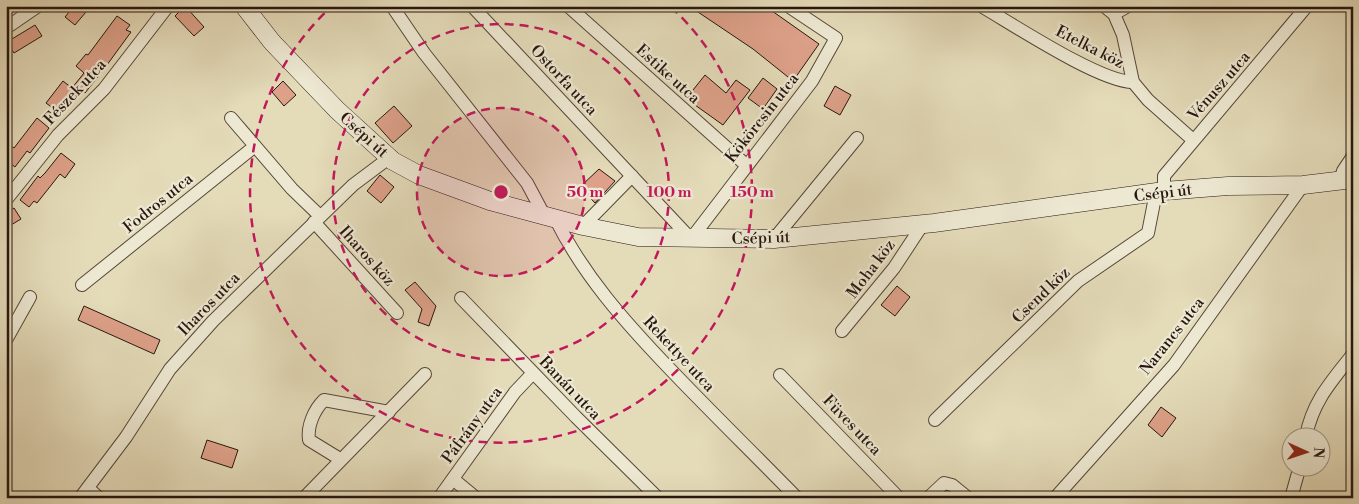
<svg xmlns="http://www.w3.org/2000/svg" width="1359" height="504" font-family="'Libre Bodoni',serif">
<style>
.building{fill:#dda189;stroke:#27160f}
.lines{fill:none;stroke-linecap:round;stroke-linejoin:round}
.street-casing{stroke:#56473a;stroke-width:14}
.secondary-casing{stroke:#27160f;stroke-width:19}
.street{stroke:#ede8d2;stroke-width:12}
.secondary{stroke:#ede8d2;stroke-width:18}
.ring{fill:none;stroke:#c2185b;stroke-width:2.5;stroke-dasharray:9 6}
.labels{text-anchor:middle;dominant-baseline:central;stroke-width:4.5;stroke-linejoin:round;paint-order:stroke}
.street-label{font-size:16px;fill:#27160f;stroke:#ede8d2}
.centre{fill:#c2185b;stroke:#ede8d2;stroke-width:2.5}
.ring-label{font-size:15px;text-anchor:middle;font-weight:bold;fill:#c2185b;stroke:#ede8d2;stroke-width:4.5;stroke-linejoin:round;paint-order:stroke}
</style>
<rect width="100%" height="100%" fill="#e4dbb9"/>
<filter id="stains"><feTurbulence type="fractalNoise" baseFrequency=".004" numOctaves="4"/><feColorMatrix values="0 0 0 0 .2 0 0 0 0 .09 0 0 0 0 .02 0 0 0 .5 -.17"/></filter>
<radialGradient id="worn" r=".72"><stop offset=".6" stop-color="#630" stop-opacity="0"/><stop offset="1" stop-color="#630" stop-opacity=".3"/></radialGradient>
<g class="building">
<path d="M62,6H91L75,25L65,17L69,12Z"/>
<path d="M185,6L204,27L194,36L175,16Z"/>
<path d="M689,6H765L819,44L793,81L753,49Z"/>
<path d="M117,16L130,25L126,30L131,32L104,69L85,93L81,90L62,115L46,103L63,81L72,88L84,73L76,66L86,54L88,55Z"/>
<path d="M35,25L42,36L14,53L7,42Z"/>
<path d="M705,75L726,93L736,80L750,90L723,125L695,105L697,102L689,95Z"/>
<path d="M763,78L777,89L763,109L748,98Z"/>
<path d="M283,81L296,95L284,106L272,92Z"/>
<path d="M835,86L851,95L840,115L824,106Z"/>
<path d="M394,106L412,126L393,143L375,123Z"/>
<path d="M37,118L49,128L30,153L27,151L15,167L6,160V142L14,148Z"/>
<path d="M61,153L75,164L65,178L60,174L37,203L34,201L29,207L20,200L38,176L40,178L45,173Z"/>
<path d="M599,169L615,181L595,203L580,187Z"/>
<path d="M380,175L394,187L381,203L367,191Z"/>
<path d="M14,208L21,219L6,228V213Z"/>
<path d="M415,282L436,306L429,326L418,322L422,309L405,290Z"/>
<path d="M897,286L910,297L895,316L881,305Z"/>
<path d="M84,306L160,340L154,354L78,320Z"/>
<path d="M1161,407L1176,418L1162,437L1148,425Z"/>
<path d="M207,440L238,450L232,468L201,458Z"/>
</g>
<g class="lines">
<defs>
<g id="street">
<path d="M392,6L424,53L527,183L543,213"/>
<path d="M472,6L691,239L812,81L836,38L788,6"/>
<path d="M568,6L746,165"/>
<path d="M981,6C1014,25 1100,82 1133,82"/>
<path d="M1104,6L1114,14L1123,35L1133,82L1148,100L1193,140"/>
<path d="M1114,14L1128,6"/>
<path d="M6,28L38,6"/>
<path d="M231,118L292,189L320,216"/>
<path d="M1340,181L1343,171L1353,156"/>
<path d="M1164,191V176L1307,6"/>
<path d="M6,200L58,135L104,89L168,6"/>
<path d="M555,218C583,275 625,322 668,367C710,411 754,454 797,498"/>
<path d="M314,222L397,313"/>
<path d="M583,226L632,176"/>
<path d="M774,239L857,138"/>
<path d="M82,285L254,147"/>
<path d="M461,298L576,417L658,498"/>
<path d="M842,331L894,268L923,224"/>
<path d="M6,340L30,297"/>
<path d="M780,375L899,498"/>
<path d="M935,420L1078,281L1148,233L1156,192"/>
<path d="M1306,436C1313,401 1331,382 1353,354"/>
<path d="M340,459L309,440C307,426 314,410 324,400L389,412"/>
<path d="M453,479L476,498"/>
<path d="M88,488L99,498"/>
<path d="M80,498L126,437L170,369L213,321L353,185L389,158"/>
<path d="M304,498L425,374"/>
<path d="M439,498L515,392L533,373"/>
<path d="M928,498L944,483L952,485L968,498"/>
<path d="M1055,498L1174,365L1303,185"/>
<path d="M1291,498L1300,466"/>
</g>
<path id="secondary" d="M244,6L272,42L337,110L393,161L419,175L490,201L583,226L638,237L774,239L934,223L1164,191L1228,186L1303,185L1353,179"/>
</defs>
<use href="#street" class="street-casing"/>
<use href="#secondary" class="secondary-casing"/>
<use href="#street" class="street"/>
<use href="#secondary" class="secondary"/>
</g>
<circle cx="501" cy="192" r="84" fill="#c2185b" fill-opacity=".12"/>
<g class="ring">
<circle cx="501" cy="192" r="84"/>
<circle cx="501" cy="192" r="168"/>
<path d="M671 7A251 251 0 1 1 331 7"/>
</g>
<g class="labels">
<g class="street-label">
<text transform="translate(1090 47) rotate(27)">Etelka köz</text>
<text transform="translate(668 74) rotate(42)">Estike utca</text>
<text transform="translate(564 80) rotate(47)">Ostorfa utca</text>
<text transform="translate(1219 86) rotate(-49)">Vénusz utca</text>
<text transform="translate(75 92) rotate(-47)">Fészek utca</text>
<text transform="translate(762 118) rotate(-52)">Kökörcsin utca</text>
<text transform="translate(364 135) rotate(42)">Csépi út</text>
<text transform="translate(1163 193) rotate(-7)">Csépi út</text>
<text transform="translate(158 203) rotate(-39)">Fodros utca</text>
<text transform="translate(761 238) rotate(-2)">Csépi út</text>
<text transform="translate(367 256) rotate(48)">Iharos köz</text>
<text transform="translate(871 269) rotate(-53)">Moha köz</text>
<text transform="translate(1041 295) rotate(-44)">Csend köz</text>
<text transform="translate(209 304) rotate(-46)">Iharos utca</text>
<text transform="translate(1172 336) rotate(-52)">Narancs utca</text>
<text transform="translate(679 354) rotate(47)">Rekettye utca</text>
<text transform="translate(570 388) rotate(46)">Banán utca</text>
<text transform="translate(472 425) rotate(-54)">Páfrány utca</text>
<text transform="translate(852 425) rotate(46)">Füves utca</text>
</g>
</g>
<circle cx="501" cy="192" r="8" class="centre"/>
<g class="ring-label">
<text x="585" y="197">50 m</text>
<text x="669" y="197">100 m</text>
<text x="752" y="197">150 m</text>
</g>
<rect width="1359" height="504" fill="none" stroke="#e4dbb9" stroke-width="25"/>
<rect x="8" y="8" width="1344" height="489" fill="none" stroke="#27160f" stroke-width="2.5"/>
<rect x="12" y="12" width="1334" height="479" fill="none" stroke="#27160f"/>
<g transform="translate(1306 452) rotate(93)"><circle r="24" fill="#ede8d2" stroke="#9e9484"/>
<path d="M0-4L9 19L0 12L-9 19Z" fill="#8f2418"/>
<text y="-8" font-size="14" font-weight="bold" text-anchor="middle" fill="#27160f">N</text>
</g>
<rect width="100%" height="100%" filter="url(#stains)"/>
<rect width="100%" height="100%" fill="url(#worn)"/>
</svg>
